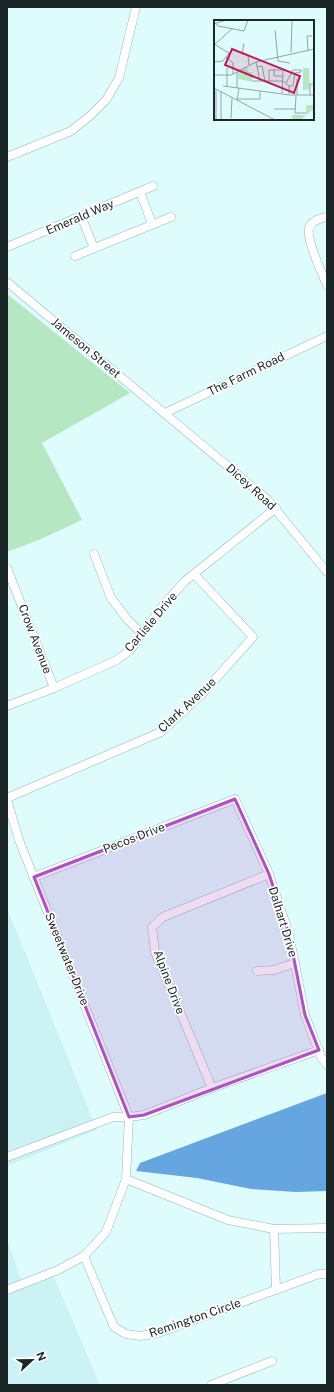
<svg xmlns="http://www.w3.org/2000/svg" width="334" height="1392" font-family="'Public Sans',sans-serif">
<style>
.built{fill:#cbf2f4}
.green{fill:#b5e8c2}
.water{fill:#65a5e0}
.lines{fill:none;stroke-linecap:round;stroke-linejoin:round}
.minor-casing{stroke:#9ab6b7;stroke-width:9}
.minor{stroke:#fff;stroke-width:8}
.marked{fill:#ab53c0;fill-opacity:0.2;stroke:#ab53c0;stroke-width:3;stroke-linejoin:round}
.labels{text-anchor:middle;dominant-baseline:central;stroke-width:3.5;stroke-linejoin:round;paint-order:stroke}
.street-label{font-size:12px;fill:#1b2627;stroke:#fff}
.inset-road{fill:none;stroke:#91a6a7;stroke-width:1}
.view{fill:#c2185b;fill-opacity:0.15;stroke:#c2185b;stroke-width:2}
.inset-edge{fill:none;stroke:#1b2627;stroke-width:2}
</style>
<rect width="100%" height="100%" fill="#dffcfd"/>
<g class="built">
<path d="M7,908L97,1130L7,1166Z"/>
<path d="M7,1239L21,1280L50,1268L100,1385H7Z"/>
</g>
<path class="green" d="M7,294L130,393L42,443L82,520L41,539L7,552Z"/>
<path class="water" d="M327,1093V1191L296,1192L251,1189L197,1178L136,1171L140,1163Z"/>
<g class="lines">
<defs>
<g id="minor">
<path d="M7,157L71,131L91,115L106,100L119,78L136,7"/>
<path d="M140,192L152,224"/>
<path d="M81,216L94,248"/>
<path d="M327,217C320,218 312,220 309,228C306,240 322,273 327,285"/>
<path d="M7,247L153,186"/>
<path d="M75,256L171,217"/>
<path d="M7,282L267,499L327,572"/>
<path d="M165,413L327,336"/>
<path d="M94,554L111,598L127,619L142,634"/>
<path d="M7,568L54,688"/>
<path d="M7,706L54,688L117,660L130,650L165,603L185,581L276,508"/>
<path d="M7,798L161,732L202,694L253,637L194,574"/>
<path d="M7,800L19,840L129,1117L126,1179L106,1232L84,1256L58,1270L7,1290"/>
<path d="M34,877L235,799L269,874L289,934L305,1015L321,1057L327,1065"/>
<path d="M257,971L274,970L295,963"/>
<path d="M212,1088L155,952L152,927L163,917L269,874"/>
<path d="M7,1157L113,1117H129L144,1115L212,1088L319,1050"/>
<path d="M126,1179L228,1220L274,1229L327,1228"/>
<path d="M274,1229L276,1290"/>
<path d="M84,1256L114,1327L126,1334L140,1336L158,1333L319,1274H327"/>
<path d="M211,1385L272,1361"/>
</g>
</defs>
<use href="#minor" class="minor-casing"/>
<use href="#minor" class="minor"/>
</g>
<path class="marked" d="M235,799L269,874L289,934L305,1015L319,1050L144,1115L129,1117L34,877Z"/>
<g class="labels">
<g class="street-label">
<text transform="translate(80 217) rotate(-23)">Emerald Way</text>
<text transform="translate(86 348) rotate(40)">Jameson Street</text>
<text transform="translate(246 374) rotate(-26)">The Farm Road</text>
<text transform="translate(251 487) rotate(42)">Dicey Road</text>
<text transform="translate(151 622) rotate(-50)">Carlisle Drive</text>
<text transform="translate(35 639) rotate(69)">Crow Avenue</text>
<text transform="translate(187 705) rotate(-43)">Clark Avenue</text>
<text transform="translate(134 838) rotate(-21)">Pecos Drive</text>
<text transform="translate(283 922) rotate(73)">Dalhart Drive</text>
<text transform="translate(67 959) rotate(68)">Sweetwater Drive</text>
<text transform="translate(169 982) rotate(69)">Alpine Drive</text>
<text transform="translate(195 1318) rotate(-19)">Remington Circle</text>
</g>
</g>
<g transform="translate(214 20)">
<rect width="100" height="100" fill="#dffcfd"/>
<path d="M33,47L34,52H38L39,62L24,59V52ZM89,48H95L96,69L89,70ZM92,85H100V89L86,100H78V95H92Z" fill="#b5e8c2"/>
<path class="inset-road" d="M0,4L12,0M2,4L4,6L30,11L34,0M61,10L64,41L76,43M0,24L15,33L9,41L0,42M1,24L19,8M29,27L30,24L28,34L34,35L35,45M94,30L93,16H98M77,32L78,0M12,37L19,43V54M42,42L46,61M43,47L48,46L51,61M60,49V56H69M0,55H17L42,42L100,29M39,61H69L75,66V74M55,61V50H71M72,63L79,50H87V52L81,53L79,66H75M9,66L76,75H100M13,67V48M0,68L61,100M23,68V52M68,73L69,50M83,75V59M96,75V64H100M82,76L81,93H92M23,79H46V71M23,80L25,68M60,89H81M17,98L18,78M2,99V70M7,99V72"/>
<path class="view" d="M18,29L86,56L80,73L11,45Z"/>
<rect width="100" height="100" class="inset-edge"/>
</g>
<rect width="334" height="1392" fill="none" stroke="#1b2627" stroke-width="16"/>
<g transform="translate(32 1360) rotate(68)" stroke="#ffffff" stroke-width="3" paint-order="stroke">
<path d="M0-3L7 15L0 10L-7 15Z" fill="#1b2627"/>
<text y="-6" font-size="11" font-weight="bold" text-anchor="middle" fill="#1b2627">N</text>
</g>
</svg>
